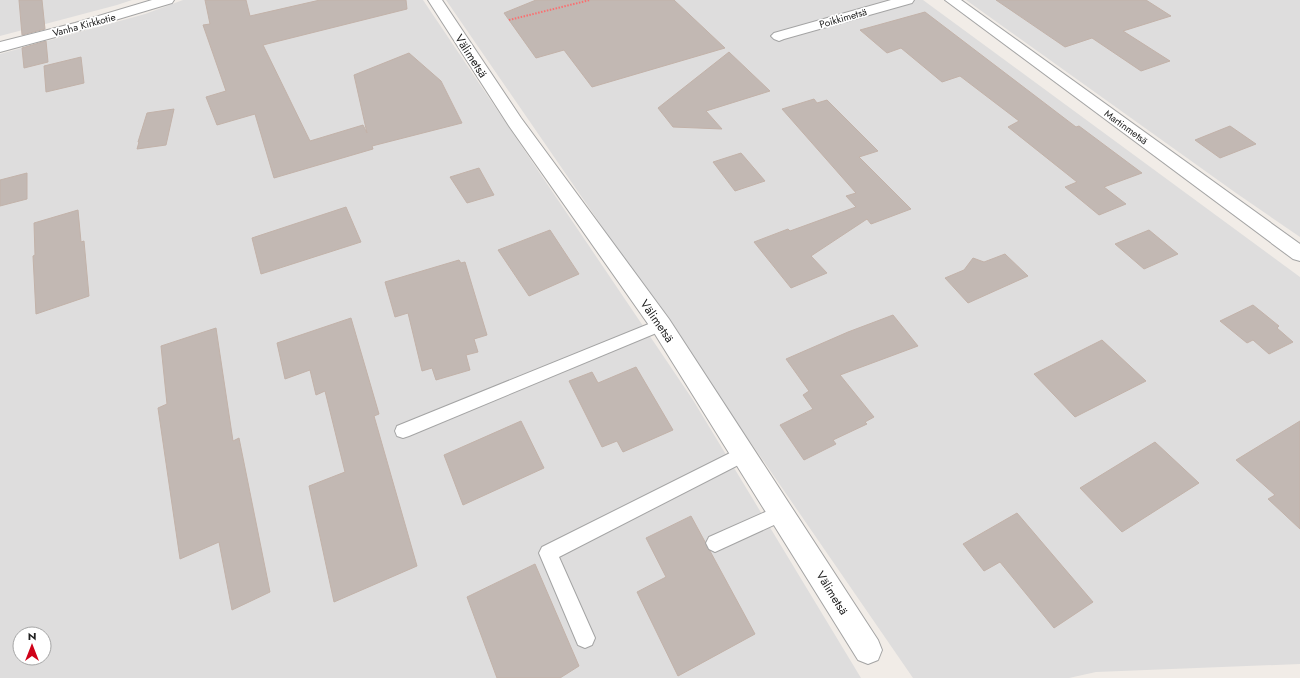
<svg xmlns="http://www.w3.org/2000/svg" width="1300" height="678" font-family="Jost,sans-serif">
<style>
.residential{fill:#dedddd;fill-rule:evenodd}
.building{fill:#c2b8b3;stroke:#c2b2a9}
.lines{fill:none;stroke-linecap:round;stroke-linejoin:round}
.lane-casing{stroke:#a4a4a4;stroke-width:2}
.street-casing{stroke:#a4a4a4;stroke-width:2}
.path{stroke:#f97071;stroke-width:2;stroke-dasharray:1.5 1.5;stroke-linecap:butt}
.lane{fill:#fff;fill-rule:evenodd}
.street{fill:#fff;fill-rule:evenodd}
.labels{text-anchor:middle;dominant-baseline:central;stroke-width:3.5;stroke-linejoin:round;paint-order:stroke}
.far-street-label{font-size:10px;fill:#202020;stroke:#fff}
.street-label{font-size:12px;fill:#202020;stroke:#fff}
</style>
<rect width="100%" height="100%" fill="#f1ece7"/>
<g class="residential">
<path d="M0,0H132L117,5L0,36Z"/>
<path d="M183,0H423L693,400L861,678H0V54L145,14ZM20,634H44V658H20Z"/>
<path d="M446,0H923L1300,277V664L1096,672L1069,678H913Z"/>
<path d="M966,0H1300V237L1236,193Z"/>
</g>
<g class="building">
<path d="M19,0H42L45,29L22,35Z"/>
<path d="M205,0H246L250,16L320,0H406L407,9L263,45L310,141L363,125L367,133L354,75L409,53L441,81L462,123L372,146L373,149L274,178L255,114L217,125L206,97L226,91L203,25L210,24Z"/>
<path d="M536,0H674L725,48L592,87L564,50L536,58L504,13Z"/>
<path d="M996,0H1146L1171,16L1123,31L1170,61L1141,71L1092,38L1065,47Z"/>
<path d="M925,12L1076,127L1079,126L1142,173L1104,187L1126,204L1099,215L1065,187L1077,182L1008,127L1019,121L960,76L942,82L901,48L887,53L860,30Z"/>
<path d="M46,41L48,62L24,68L22,48Z"/>
<path d="M729,52L770,91L706,111L722,129L673,127L658,108Z"/>
<path d="M81,57L84,83L46,92L44,66Z"/>
<path d="M814,99L817,103L827,100L878,151L859,157L911,209L871,224L867,219L811,256L827,273L791,288L754,242L788,229L790,231L856,207L846,196L856,193L782,109Z"/>
<path d="M174,109L166,145L137,149L139,142H138L147,113Z"/>
<path d="M1230,126L1256,144L1220,158L1195,140Z"/>
<path d="M741,153L765,181L735,191L713,162Z"/>
<path d="M479,168L494,195L467,203L450,177Z"/>
<path d="M27,173V199L0,206V180Z"/>
<path d="M346,207L361,242L261,274L252,238Z"/>
<path d="M78,210L81,242L84,241L89,296L36,314L33,256L35,255L34,223Z"/>
<path d="M550,230L579,274L529,296L498,250Z"/>
<path d="M1149,230L1178,254L1144,269L1115,244Z"/>
<path d="M1005,254L1028,276L968,303L945,278L964,270L973,258L984,262Z"/>
<path d="M459,260L461,263L465,262L487,335L474,339L478,352L466,355L470,370L436,380L432,368L422,371L408,313L395,317L385,282Z"/>
<path d="M1253,305L1279,326L1277,328L1293,342L1269,354L1253,340L1247,343L1220,321Z"/>
<path d="M893,315L918,346L840,375L874,417L865,422L867,424L833,440L836,444L804,460L780,425L813,409L803,395L809,391L786,359L848,332Z"/>
<path d="M351,318L379,414L374,416L417,566L334,602L309,486L345,472L325,391L316,395L310,370L285,379L277,343Z"/>
<path d="M216,328L233,441L239,438L270,592L232,610L219,542L180,559L158,408L167,404L161,346Z"/>
<path d="M1102,340L1146,381L1075,417L1034,374Z"/>
<path d="M636,367L673,430L623,452L617,441L602,447L569,381L592,372L598,383Z"/>
<path d="M521,421L544,468L463,505L444,455Z"/>
<path d="M1300,421V529L1268,499L1275,495L1236,460Z"/>
<path d="M1155,442L1199,483L1122,532L1080,488Z"/>
<path d="M1017,513L1093,602L1054,628L1000,562L984,571L963,544Z"/>
<path d="M691,516L755,634L678,676L637,592L666,577L646,538Z"/>
<path d="M535,564L579,666L560,678H497L467,597Z"/>
</g>
<g class="lines">
<defs>
<g id="lane">
<path d="M661,319L666,321L668,325L666,329L409,436L403,438L397,436L395,431L397,426Z"/>
<path d="M744,446L750,449L752,454L750,459L559,557L595,638L592,645L585,648L578,645L539,553L542,547Z"/>
<path d="M781,505L787,507L790,513L787,519L715,552L709,549L706,543L709,537Z"/>
</g>
<g id="street">
<path d="M152,0H174L172,3L85,29L0,52V42L75,23Z"/>
<path d="M428,0H442L521,118L669,319L878,640L882,650L878,660L868,664L858,660L653,331L509,126Z"/>
<path d="M891,0H914L912,3L784,39L779,41L774,39L771,36L774,33Z"/>
<path d="M945,0H961L1300,244V261L1293,259Z"/>
</g>
</defs>
<use href="#lane" class="lane-casing"/>
<use href="#street" class="street-casing"/>
<path class="path" d="M509,20L590,0"/>
<use href="#lane" class="lane"/>
<use href="#street" class="street"/>
</g>
<g class="labels">
<g class="far-street-label">
<text transform="translate(843 18) rotate(-16)">Poikkimetsä</text>
<text transform="translate(84 25) rotate(-15)">Vanha Kirkkotie</text>
<text transform="translate(1126 127) rotate(36)">Martinmetsä</text>
</g>
<g class="street-label">
<text transform="translate(471 56) rotate(57)">Välimetsä</text>
<text transform="translate(657 321) rotate(55)">Välimetsä</text>
<text transform="translate(832 593) rotate(58)">Välimetsä</text>
</g>
</g>
<g transform="translate(32 646)"><circle r="19" fill="#ffffff" stroke="#a6a6a6"/>
<path d="M0-3L7 15L0 10L-7 15Z" fill="#cf0219"/>
<text y="-6" font-size="11" font-weight="bold" text-anchor="middle" fill="#202020">N</text>
</g>
</svg>
